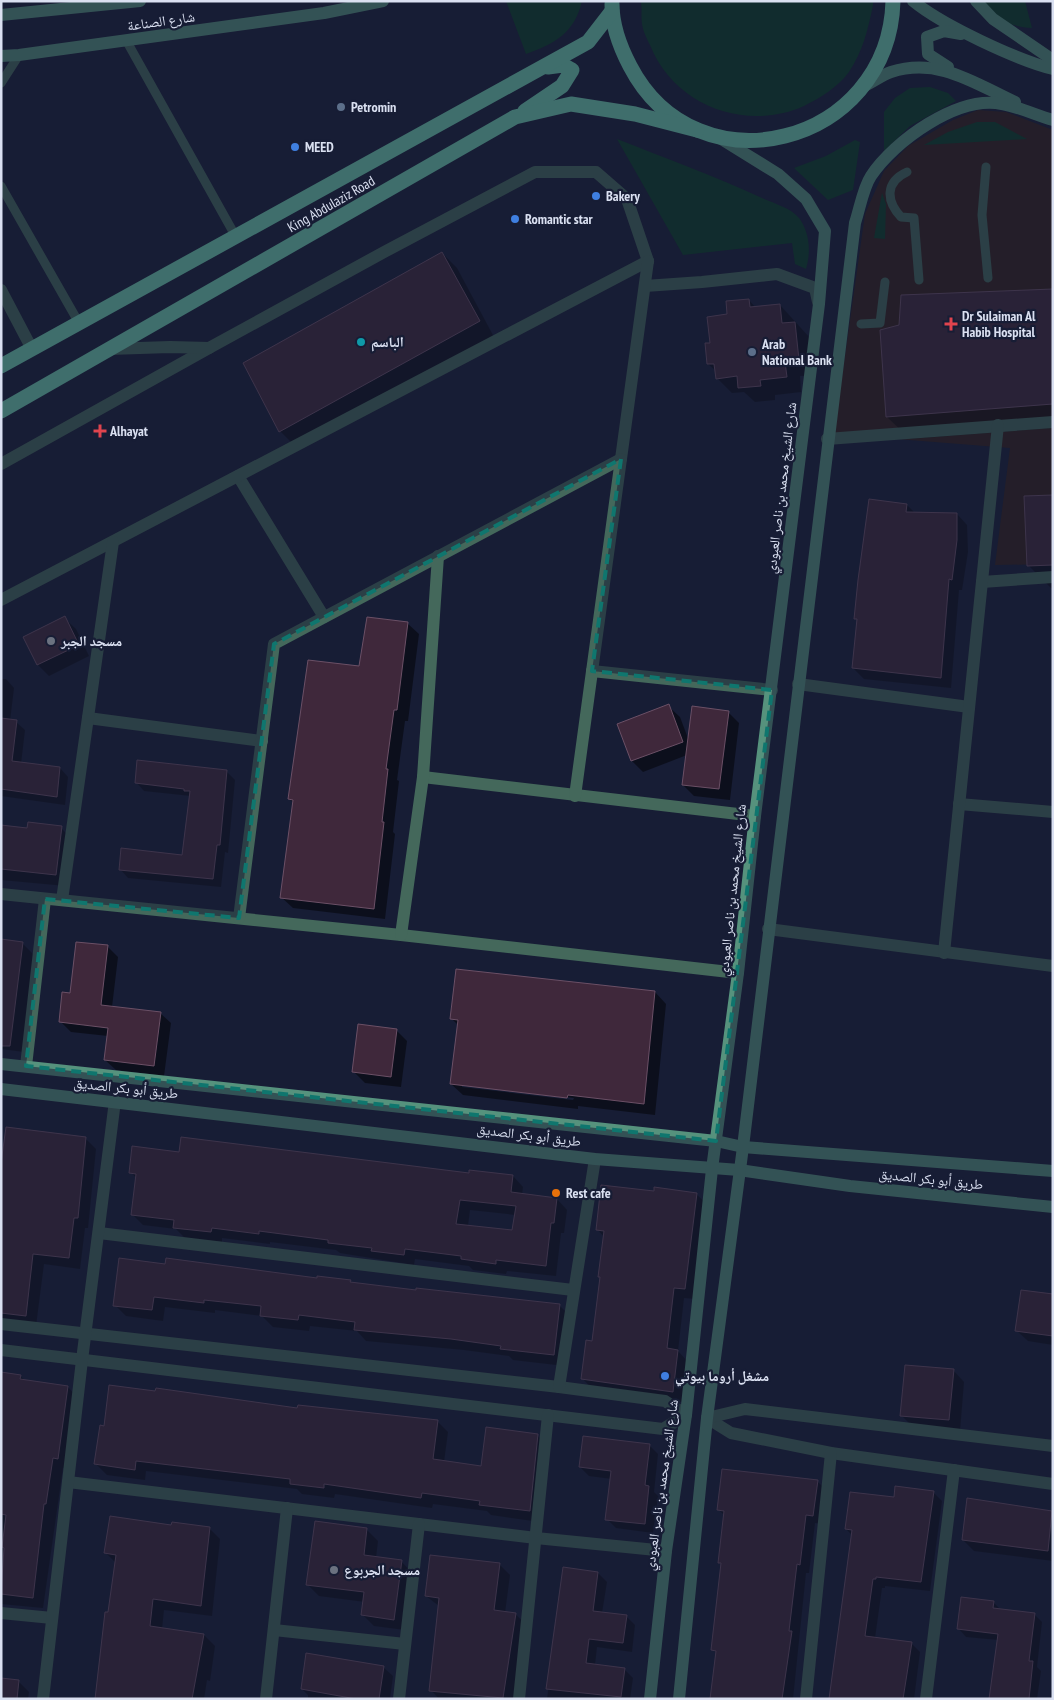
<svg xmlns="http://www.w3.org/2000/svg" width="1054" height="1700" font-family="'PT Sans Narrow','Noto Naskh Arabic',sans-serif">
<style>
.medical{fill:#33211b}
.green{fill:#0a3f26}
.shadow{fill:#0007;fill-rule:evenodd}
.building{fill:#3f283b;stroke:#6b5066;fill-rule:evenodd}
.lines{fill:none;stroke-linecap:round;stroke-linejoin:round}
.lane{stroke:#44685b;stroke-width:9}
.street{stroke:#44685b;stroke-width:12}
.secondary{stroke:#56927d;stroke-width:12}
.highway{stroke:#6fd0af;stroke-width:15}
.marked{fill:none;stroke:#0f766e;stroke-width:4;stroke-dasharray:10 6;stroke-linejoin:round}
.service-dot{fill:#5c6f8a;stroke:#171d35;stroke-width:2}
.shop-dot{fill:#3f7fe0;stroke:#171d35;stroke-width:2}
.health-dot{fill:#e0444e;stroke:#171d35;stroke-width:2}
.culture-dot{fill:#0f9aa8;stroke:#171d35;stroke-width:2}
.worship-dot{fill:#6b7280;stroke:#171d35;stroke-width:2}
.food-dot{fill:#e8710a;stroke:#171d35;stroke-width:2}
.labels{text-anchor:middle;dominant-baseline:central;stroke-width:4.5;stroke-linejoin:round;paint-order:stroke}
.street-label{font-size:14px;fill:#dae0f1;stroke:#171d35}
.poi-label{font-size:14px;font-weight:bold;fill:#dae0f1;stroke:#171d35;text-anchor:start}
</style>
<rect width="100%" height="100%" fill="#171d35"/>
<path class="medical" d="M978,110L1006,112L1053,130V564L995,565L1010,448L834,434L865,214L884,171L908,146L953,120Z"/>
<g class="green">
<path d="M506,1H582C575,32 555,44 526,54Z"/>
<path d="M641,1H873V5C868,29 863,51 849,72C838,87 820,98 804,106C746,132 674,106 650,45C647,39 643,31 642,24C641,17 642,9 641,1Z"/>
<path d="M983,1H1025L1032,28C1007,26 998,20 983,1Z"/>
<path d="M930,87L948,93L956,101L910,126L884,151V112L895,98L910,88Z"/>
<path d="M977,122H995L1027,139L924,145L948,132Z"/>
<path d="M617,139C665,158 715,176 762,198C773,203 791,208 799,218C810,233 811,252 806,269L795,264L792,243L683,255Z"/>
<path d="M855,140L860,142L853,190L828,200L794,168L826,156Z"/>
<path d="M882,193L886,204L885,239L874,238Z"/>
</g>
<g class="shadow">
<path d="M442,253L457,268L494,337L295,446L280,431Z"/>
<path d="M1053,290V428L910,439L887,417L900,326Z"/>
<path d="M749,300L756,308L780,305L810,338L814,375L800,376L801,392L775,395V400L755,402L744,392L732,393L717,378L716,371L708,364L711,344L729,316Z"/>
<path d="M1053,496V588H1051L1028,565Z"/>
<path d="M907,505L915,513L957,514L967,525L968,552L962,590H959L951,688L864,679L853,668L858,621L856,618Z"/>
<path d="M64,618L76,629L89,656L49,676L38,665L25,637Z"/>
<path d="M407,623L419,634L408,721H405L397,780L399,781L393,832L395,834L385,919L293,908L281,897L294,803L289,799L360,667Z"/>
<path d="M1,679H6L14,688L10,721L16,722L25,730L21,764L60,768L68,777L65,805L1,796Z"/>
<path d="M668,706L680,717L689,741L728,712L739,723L730,800L694,796L683,785L687,755L643,772L632,761L619,725Z"/>
<path d="M227,772L235,780L228,853L225,852L221,887L128,878L120,869L183,857L191,796L144,791L136,782Z"/>
<path d="M1,826L28,829L61,828L72,839L66,886L1,880Z"/>
<path d="M1,940L22,943L36,957L24,1052L1,1049Z"/>
<path d="M108,947L118,957L112,1007L160,1013L171,1023L164,1076L116,1070L105,1060L108,1036L71,1032L60,1021L71,995Z"/>
<path d="M655,992L666,1004L655,1115L578,1106V1109L463,1095L451,1084L459,1026L451,1018ZM462,1084L574,1098L573,1100L462,1087Z"/>
<path d="M396,1030L407,1041L401,1087L365,1083L354,1072Z"/>
<path d="M85,1138L96,1149L88,1228H85L80,1269L44,1264L36,1326L1,1322V1178Z"/>
<path d="M180,1153L513,1176L523,1187L522,1195L557,1199L567,1210L564,1233H561L556,1276L507,1271L506,1274L473,1270L469,1266L415,1259L414,1265L340,1253L336,1250L270,1242V1244L222,1238V1242L185,1238L176,1229L143,1225L132,1214L136,1178L131,1172ZM470,1210L516,1215L514,1232L468,1226Z"/>
<path d="M655,1192L696,1194L707,1204L695,1299L684,1298L678,1351L688,1362L683,1402L593,1390L583,1379L594,1343L604,1237L598,1230Z"/>
<path d="M120,1260L350,1281L353,1284L417,1292V1289L560,1306L571,1317L565,1366L513,1360L509,1356L464,1350L366,1341L357,1331L310,1326L309,1331L273,1327L262,1316L215,1310V1313L165,1307L163,1321L126,1316L115,1305Z"/>
<path d="M1053,1295V1345L1028,1341L1016,1330Z"/>
<path d="M953,1370L964,1382L960,1431L913,1427L901,1415Z"/>
<path d="M1,1374L20,1376L26,1381L68,1387L78,1398L69,1469L63,1468L43,1608L1,1604Z"/>
<path d="M298,1409L437,1421L448,1432L444,1462L482,1467L537,1435L548,1446L540,1522L491,1515L487,1511L433,1504L432,1508L335,1494L334,1498L302,1494L297,1489L146,1471L145,1480L107,1475L96,1464Z"/>
<path d="M649,1445L658,1454L654,1492L658,1496L653,1533L616,1528L607,1519L612,1479L589,1476L580,1467Z"/>
<path d="M817,1481L826,1490L822,1524L815,1523L809,1573H806L793,1699H712L717,1654L713,1650L722,1566L719,1562L725,1516L718,1509Z"/>
<path d="M933,1492L942,1501L930,1591L885,1586V1588H882L875,1638L911,1643L920,1652L914,1699H830L852,1535L846,1529L895,1498Z"/>
<path d="M1052,1512L1053,1561L974,1551L963,1540Z"/>
<path d="M172,1526L209,1528L220,1539L212,1616L164,1610L162,1629L204,1635L215,1646L210,1681L207,1680L204,1699H97L116,1563L106,1553Z"/>
<path d="M367,1530L378,1541L376,1558L401,1561L412,1573L405,1630L374,1626L363,1615L365,1602L319,1596L307,1584Z"/>
<path d="M499,1564L510,1575L505,1613L515,1614L526,1624L514,1699H439L431,1690L439,1606L426,1596Z"/>
<path d="M564,1568L598,1573L607,1582L602,1613L626,1616L635,1625L632,1652L597,1647L595,1665L624,1669L633,1678L630,1699H547Z"/>
<path d="M993,1602L1001,1610L1034,1614L1042,1622L1037,1667L1041,1671L1037,1699H991L998,1640L966,1637L958,1628Z"/>
<path d="M383,1667L393,1676L390,1699H308V1695L302,1689Z"/>
<path d="M18,1681L29,1692L28,1699H1Z"/>
</g>
<g class="building">
<path d="M442,252L480,321L279,432L243,363Z"/>
<path d="M1053,289V404L886,417L880,330L899,325L901,295Z"/>
<path d="M749,299L750,307L780,304L782,323L795,322L799,360L785,362L787,377L760,380L761,386L738,388L737,376L716,379L714,364H707L705,343H710L707,317L727,314L726,301Z"/>
<path d="M1053,495V565L1027,566L1024,496Z"/>
<path d="M869,499L907,504L906,512L957,513V540L952,580L949,579L941,678L852,668L857,619H854L858,580Z"/>
<path d="M65,616L79,645L37,665L23,637Z"/>
<path d="M367,617L408,622L397,710H394L386,769H388L382,822H384L374,909L280,898L293,800L288,799L308,660L359,666Z"/>
<path d="M669,704L683,742L631,761L617,724Z"/>
<path d="M692,706L729,711L719,789L682,785Z"/>
<path d="M1,718L17,720L12,761L60,767L57,797L1,789Z"/>
<path d="M137,760L227,770L220,845H217L213,879L119,870L121,848L182,855L190,791H184V789L135,783Z"/>
<path d="M28,822L62,826L56,875L1,869V825L27,828Z"/>
<path d="M1,939L23,942L10,1046H1Z"/>
<path d="M76,942L108,945L101,1005L161,1012L154,1066L104,1060L108,1028L59,1022L62,992L70,993Z"/>
<path d="M456,969L655,991L644,1104L568,1095L567,1098L450,1084L458,1020L450,1019Z"/>
<path d="M358,1024L397,1029L391,1077L352,1072Z"/>
<path d="M6,1127L86,1137L78,1218H74L69,1258L33,1254L26,1316L1,1313V1163Z"/>
<path d="M181,1137L469,1173V1170L513,1175L511,1192L557,1198L554,1223H551L546,1266L496,1260V1264L461,1259V1256L405,1249L404,1255L371,1251L372,1248L328,1243V1240L259,1231V1234L212,1228L211,1232L173,1228L174,1220L131,1215L136,1174L129,1173L132,1146L179,1152ZM460,1200L516,1206L512,1230L456,1224Z"/>
<path d="M601,1185L654,1191V1187L697,1193L685,1289L674,1288L667,1348L678,1350L673,1392L581,1379L586,1340L592,1341L600,1277H598L604,1231L596,1230Z"/>
<path d="M119,1258L165,1264L166,1258L317,1278V1276L351,1280L350,1282L416,1290V1288L560,1304L554,1355L500,1349L501,1346L451,1339L354,1330L355,1322L299,1315L298,1320L260,1316L261,1306L204,1300V1303L154,1297L152,1310L113,1306Z"/>
<path d="M1021,1290L1053,1294V1336L1015,1331Z"/>
<path d="M905,1365L954,1369L949,1420L900,1416Z"/>
<path d="M1,1372L21,1375L20,1379L68,1386L58,1459L53,1458L46,1504H44L33,1598L1,1594L4,1548L2,1547L6,1515L1,1514Z"/>
<path d="M109,1385L155,1391L156,1388L297,1408L298,1405L438,1420L433,1459L481,1466L486,1427L538,1434L530,1511L479,1505L480,1501L422,1493L421,1498L324,1484V1488L290,1484V1479L136,1461L135,1470L94,1464L100,1425L104,1426Z"/>
<path d="M583,1436L650,1444L645,1485L649,1486L645,1524L605,1520L611,1471L579,1467Z"/>
<path d="M722,1469L818,1480L813,1516L806,1515L800,1565L797,1564L789,1631H792L782,1699H710L716,1651L711,1650L721,1563H718L724,1511L717,1510Z"/>
<path d="M895,1486L934,1491L921,1582L876,1577V1579H873L865,1636L912,1642L903,1699H829L852,1530L845,1529L850,1492L894,1497Z"/>
<path d="M967,1498L1052,1511L1048,1551L962,1540Z"/>
<path d="M110,1516L171,1525L172,1522L210,1527L201,1606L153,1599L150,1626L204,1634L192,1699H95L105,1612H108L116,1555L104,1553Z"/>
<path d="M315,1521L367,1528L364,1555L402,1560L394,1620L361,1615L364,1592L306,1585Z"/>
<path d="M430,1555L500,1563L494,1610L516,1613L503,1698L429,1691L439,1598L425,1596Z"/>
<path d="M563,1567L598,1572L593,1611L627,1615L623,1643L589,1639L586,1663L625,1668L621,1697L546,1689Z"/>
<path d="M961,1597L994,1601L993,1608L1035,1613L1029,1661H1033L1029,1699H989L998,1634L957,1629Z"/>
<path d="M306,1653L384,1666L379,1699H356L301,1689Z"/>
<path d="M1,1678L19,1680L17,1699H1Z"/>
</g>
<g class="lines">
<g class="lane">
<path d="M126,40L236,237"/>
<path d="M1,83L19,55"/>
<path d="M986,167L982,215L988,278"/>
<path d="M907,172C885,182 886,201 901,217L914,218L919,280"/>
<path d="M1,186L79,323"/>
<path d="M861,324L880,323L885,282"/>
</g>
<g class="street">
<path d="M645,286L702,282L777,274L815,288L818,302"/>
<path d="M1,290L32,349"/>
<path d="M827,439L1053,422"/>
<path d="M1,464L209,348"/>
<path d="M238,476L324,617"/>
<path d="M982,582L1053,577"/>
<path d="M1,600L648,261L627,199L596,172H535L386,251L209,348L170,347L109,349"/>
<path d="M592,671L772,690"/>
<path d="M798,684L969,707"/>
<path d="M88,718L262,741"/>
<path d="M423,777L755,816"/>
<path d="M575,796L648,261"/>
<path d="M959,804L1053,812"/>
<path d="M1,894L401,935L738,973"/>
<path d="M62,900L113,542"/>
<path d="M239,918L274,644L621,459"/>
<path d="M768,929L1053,966"/>
<path d="M401,935L423,777L438,556"/>
<path d="M944,953L998,425"/>
<path d="M26,1066L45,899"/>
<path d="M99,1233L573,1290"/>
<path d="M1,1324L559,1387L665,1401L686,1415L663,1429L1,1350"/>
<path d="M559,1387L595,1159"/>
<path d="M707,1418L731,1433L831,1453L1053,1484"/>
<path d="M707,1418L745,1409L1053,1446"/>
<path d="M68,1482L536,1538L666,1551"/>
<path d="M1,1613L52,1618"/>
<path d="M274,1630L405,1644"/>
<path d="M43,1699L82,1360L115,1101"/>
<path d="M266,1699L287,1508"/>
<path d="M399,1699L419,1524"/>
<path d="M519,1699L548,1415"/>
<path d="M806,1699L831,1453"/>
<path d="M926,1699L954,1470"/>
</g>
<g class="secondary">
<path d="M913,1C942,25 1017,60 1053,69"/>
<path d="M976,1L993,19L1053,60"/>
<path d="M1,15L140,1"/>
<path d="M1,56L19,55L324,13L383,1"/>
<path d="M948,67L928,54L927,37L944,31L961,34"/>
<path d="M864,86C873,82 882,75 891,72C938,57 974,83 1015,102"/>
<path d="M1,1064L716,1141L743,1147L1053,1171"/>
<path d="M1,1089L595,1159L739,1170L850,1186L1053,1207"/>
<path d="M650,1699L666,1551L686,1415L712,1169L738,973L755,816L819,304L825,231L806,199L778,174L718,137"/>
<path d="M679,1699L707,1418L743,1147L855,223C860,208 863,188 871,176C894,141 958,95 1002,104C1019,107 1036,115 1053,120"/>
</g>
<g class="highway">
<path d="M612,4C612,26 620,47 630,66C697,195 889,145 893,1"/>
<path d="M525,111L562,86L572,70L563,65L548,67"/>
<path d="M1,366L588,42L612,11"/>
<path d="M1,411L515,117L571,104L635,114L697,130"/>
</g>
</g>
<path d="M0 0H1054V1700H0ZM621,459L592,671L772,690L716,1141L26,1066L45,899L239,918L274,644Z" fill="#171d35" fill-opacity=".55" fill-rule="evenodd"/>
<path class="marked" d="M621,459L592,671L772,690L716,1141L26,1066L45,899L239,918L274,644Z"/>
<g class="service-dot">
<circle cx="341" cy="107" r="5"/>
<circle cx="752" cy="352" r="5"/>
</g>
<g class="shop-dot">
<circle cx="295" cy="147" r="5"/>
<circle cx="596" cy="196" r="5"/>
<circle cx="515" cy="219" r="5"/>
<circle cx="665" cy="1376" r="5"/>
</g>
<g class="health-dot">
<path d="M948.5 316.5h5v5h5v5h-5v5h-5v-5h-5v-5h5z"/>
<path d="M97.5 423.5h5v5h5v5h-5v5h-5v-5h-5v-5h5z"/>
</g>
<circle class="culture-dot" cx="361" cy="342" r="5"/>
<g class="worship-dot">
<circle cx="51" cy="641" r="5"/>
<circle cx="334" cy="1570" r="5"/>
</g>
<circle class="food-dot" cx="556" cy="1193" r="5"/>
<g class="labels">
<g class="street-label">
<text transform="translate(161 21) rotate(-8)">شارع الصناعة</text>
<text transform="translate(331 204) rotate(-30)">King Abdulaziz Road</text>
<text transform="translate(781 488) rotate(-83)">شارع الشيخ محمد بن ناصر العبودي</text>
<text transform="translate(732 890) rotate(-84)">شارع الشيخ محمد بن ناصر العبودي</text>
<text transform="translate(126 1088) rotate(6)">طريق أبو بكر الصديق</text>
<text transform="translate(529 1135) rotate(7)">طريق أبو بكر الصديق</text>
<text transform="translate(931 1179) rotate(6)">طريق أبو بكر الصديق</text>
<text transform="translate(661 1485) rotate(-82)">شارع الشيخ محمد بن ناصر العبودي</text>
</g>
<g class="poi-label">
<text x="351" y="107">Petromin</text>
<text x="305" y="147">MEED</text>
<text x="606" y="196">Bakery</text>
<text x="525" y="219">Romantic star</text>
<text x="962" y="316">Dr Sulaiman Al<tspan x="962" dy="16">Habib Hospital</tspan></text>
<text x="371" y="342">الباسم</text>
<text x="762" y="344">Arab<tspan x="762" dy="16">National Bank</tspan></text>
<text x="110" y="431">Alhayat</text>
<text x="61" y="641">مسجد الجبر</text>
<text x="566" y="1193">Rest cafe</text>
<text x="675" y="1376">مشغل أروما بيوتي</text>
<text x="344" y="1570">مسجد الجربوع</text>
</g>
</g>
<rect width="1054" height="1700" fill="none" stroke="#dae0f1" stroke-width="5"/>
</svg>
